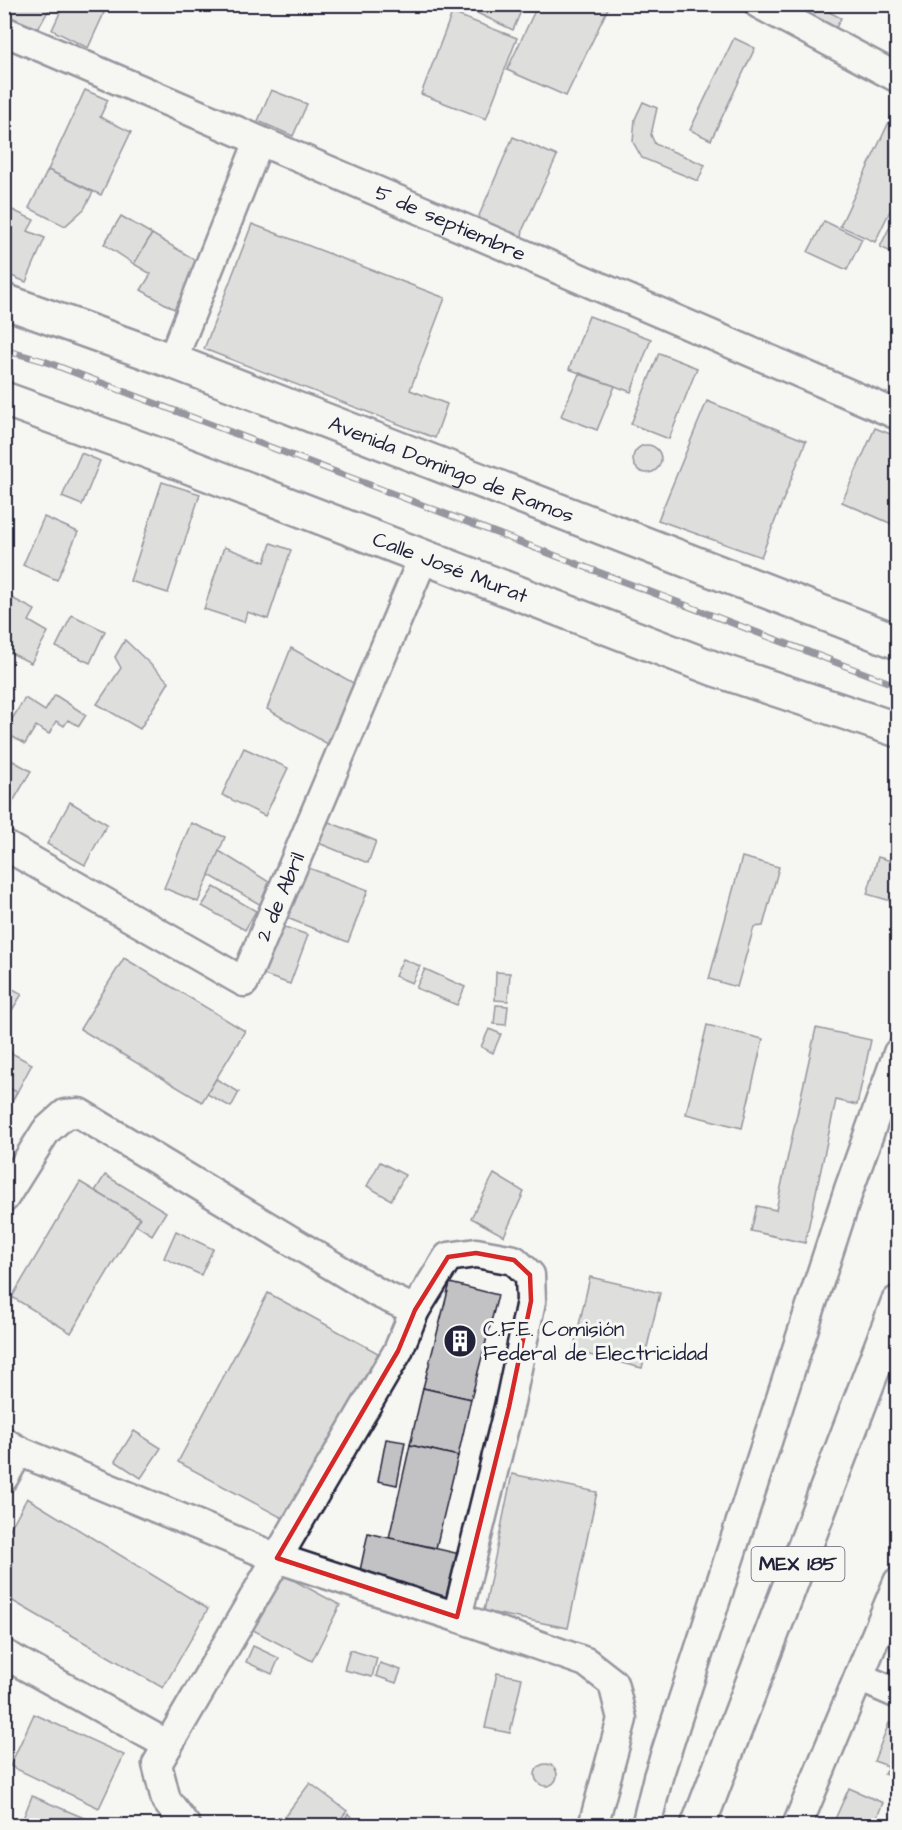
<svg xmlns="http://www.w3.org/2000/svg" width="902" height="1830" font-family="'Architects Daughter',sans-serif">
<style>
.building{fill:#c2c2c4;stroke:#22223b;stroke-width:1.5}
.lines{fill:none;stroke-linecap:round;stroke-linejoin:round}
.street-casing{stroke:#22223b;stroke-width:33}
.secondary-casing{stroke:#22223b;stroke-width:38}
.primary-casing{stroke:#22223b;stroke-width:38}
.street{stroke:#f6f6f2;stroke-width:28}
.secondary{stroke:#f6f6f2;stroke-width:33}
.primary{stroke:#f6f6f2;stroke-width:33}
.rail-casing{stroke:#22223b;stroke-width:7}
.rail{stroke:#f6f6f2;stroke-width:4.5;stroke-dasharray:14;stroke-linecap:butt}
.marked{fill:none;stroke:#d62828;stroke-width:4.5;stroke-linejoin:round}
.labels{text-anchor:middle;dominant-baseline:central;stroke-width:6;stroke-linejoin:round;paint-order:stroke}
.shield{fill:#f6f6f2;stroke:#626272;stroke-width:1.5}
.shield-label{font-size:20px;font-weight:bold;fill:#22223b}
.street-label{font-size:21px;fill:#22223b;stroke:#f6f6f2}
.poi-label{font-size:21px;fill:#22223b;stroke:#f6f6f2;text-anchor:start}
</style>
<rect width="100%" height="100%" fill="#f6f6f2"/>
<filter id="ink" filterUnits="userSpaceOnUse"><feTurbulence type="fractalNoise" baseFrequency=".0167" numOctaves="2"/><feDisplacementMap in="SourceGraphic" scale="12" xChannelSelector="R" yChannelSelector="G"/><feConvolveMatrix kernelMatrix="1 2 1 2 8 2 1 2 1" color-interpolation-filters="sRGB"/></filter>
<g filter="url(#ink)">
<g class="building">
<path d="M4,4H52L38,29L4,15Z"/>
<path d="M64,4H86L104,13L88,48L52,30Z"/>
<path d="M478,4H524L513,30L475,12Z"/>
<path d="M538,4H610L566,96L507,70Z"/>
<path d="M803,4H830L827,11L841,18L829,41L794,23Z"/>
<path d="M452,13L517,38L486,119L421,94Z"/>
<path d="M734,38L755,48L711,140L690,130Z"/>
<path d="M85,90L108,100L100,117L131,132L101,195L48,170Z"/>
<path d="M271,90L307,104L293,136L258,121Z"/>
<path d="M643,102L657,108L651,135L655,144L705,165L698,181L642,158L633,142L635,119Z"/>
<path d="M889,122L898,127V194L875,242L840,226Z"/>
<path d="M513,137L557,156L523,229L522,237L478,218Z"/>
<path d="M48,170L93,192L84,209L65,226L29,208Z"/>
<path d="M8,208L34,220L28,231L45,238L26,282L4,273V216Z"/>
<path d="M898,210V255L880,247Z"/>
<path d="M121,216L152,234L134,264L104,244Z"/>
<path d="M824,221L862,239L847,270L808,252Z"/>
<path d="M252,224L445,298L410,390L447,404L435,438L204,349Z"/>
<path d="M152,234L202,264L174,309L141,290L151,274L134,264Z"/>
<path d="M589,316L651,339L631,392L569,369Z"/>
<path d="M659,353L697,368L669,439L631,424Z"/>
<path d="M579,374L615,386L597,430L561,416Z"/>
<path d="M707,401L806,441L761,557L658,520Z"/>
<path d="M875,428L898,437V472L894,480L898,481V518L892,524L842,502Z"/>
<circle cx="647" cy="459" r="14"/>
<path d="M81,453L100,461L82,505L62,497Z"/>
<path d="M162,482L200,494L168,593L130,581Z"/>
<path d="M44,517L78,532L57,580L23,565Z"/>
<path d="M271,543L291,550L268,619L247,612L244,622L204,609L224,547L265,562Z"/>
<path d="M4,594L35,610L29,621L48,632L31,663L9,652L4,661Z"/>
<path d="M72,615L105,631L90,663L56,647Z"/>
<path d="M125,640L169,682L140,729L97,704L121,668L115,657Z"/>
<path d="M291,648L357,685L331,746L267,709Z"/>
<path d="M55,695L86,715L79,726L68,720L64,726L56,721L49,734L36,726L25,744L4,732L25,698L45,711Z"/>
<path d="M244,748L288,768L265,816L222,795Z"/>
<path d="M4,756L31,771L4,817Z"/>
<path d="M70,802L107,824L85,865L47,844Z"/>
<path d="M324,820L376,841L368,863L316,842Z"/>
<path d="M191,823L225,837L198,902L164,888Z"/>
<path d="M219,851L277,887L268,909L209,875Z"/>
<path d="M742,857L779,867L763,926L754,927L737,987L709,979Z"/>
<path d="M878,857L898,863V903L867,894Z"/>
<path d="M306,867L368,890L348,942L287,918Z"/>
<path d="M214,887L256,911L245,930L202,906Z"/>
<path d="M282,926L308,935L290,984L264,975Z"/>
<path d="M124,958L245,1031L202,1102L80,1029Z"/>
<path d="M403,959L420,966L412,983L395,976Z"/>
<path d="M425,969L465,987L457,1005L416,988Z"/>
<path d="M496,972L510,973L508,1001L495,1000Z"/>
<path d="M4,984L22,994L9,1015L4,1013Z"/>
<path d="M496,1005L508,1006L506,1025L494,1024Z"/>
<path d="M707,1025L763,1039L742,1128L686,1114Z"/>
<path d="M816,1028L871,1040L857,1105L836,1100L805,1243L751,1231L757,1206L776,1210Z"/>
<path d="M489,1029L501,1034L493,1053L481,1047Z"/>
<path d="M4,1049L32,1064L17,1092L4,1086Z"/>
<path d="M216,1079L239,1092L231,1107L207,1094Z"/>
<path d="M4,1086L17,1092L7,1111L4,1109Z"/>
<path d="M380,1162L405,1175L391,1200L367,1186Z"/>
<path d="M494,1174L524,1192L504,1236L471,1218Z"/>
<path d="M105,1175L166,1212L152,1235L136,1225L140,1218L95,1191Z"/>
<path d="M80,1182L140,1218L71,1333L12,1297Z"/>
<path d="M176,1231L213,1249L201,1275L164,1258Z"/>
<path d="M590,1277L660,1293L642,1368L573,1351Z"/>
<path d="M450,1283L498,1295L471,1399L423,1388Z"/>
<path d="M268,1293L378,1353L288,1521L178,1462Z"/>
<path d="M423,1388L471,1399L458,1456L410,1445Z"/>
<path d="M134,1431L161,1448L141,1478L115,1461Z"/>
<path d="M386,1439L405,1442L397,1485L378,1481Z"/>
<path d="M410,1445L458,1456L436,1548L389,1538Z"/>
<path d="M512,1474L597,1492L568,1628L484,1611Z"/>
<path d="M27,1498L208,1609L163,1688L4,1596V1540Z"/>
<path d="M368,1533L460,1554L449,1600L358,1580Z"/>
<path d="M282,1574L340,1605L312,1661L253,1630Z"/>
<path d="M253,1646L279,1658L272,1674L246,1662Z"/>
<path d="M350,1650L377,1658L372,1677L344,1670Z"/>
<path d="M380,1663L401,1670L396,1683L376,1676Z"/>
<path d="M497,1673L522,1678L510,1733L485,1728Z"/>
<path d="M34,1714L124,1755L99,1808L10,1766Z"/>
<path d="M889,1723L898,1726V1779L884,1774L888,1766L874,1761Z"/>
<circle cx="546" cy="1775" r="11"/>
<path d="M310,1783L347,1811L335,1826H288L282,1820Z"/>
<path d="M849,1788L883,1803L873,1826H832Z"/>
<path d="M32,1796L96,1823L95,1826H20Z"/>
<path d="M348,1814L364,1826H339Z"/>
</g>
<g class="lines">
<defs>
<g id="street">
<path d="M759,4L898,78"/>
<path id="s1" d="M4,31L898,415"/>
<path d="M172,361L259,141"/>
<path id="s2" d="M4,845L244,982L423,558"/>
<path d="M4,1198L46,1131L65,1114L79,1113L378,1293L415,1310L398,1351L157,1764L166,1800L186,1826"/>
<path d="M415,1310L448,1257L476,1253L514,1260L530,1275L531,1301L509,1407L457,1617L586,1662L613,1683L622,1719L593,1826"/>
<path d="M4,1442L19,1451L277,1558L457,1617"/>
<path d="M4,1477L19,1451"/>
<path d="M4,1654L168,1745"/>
<path d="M859,1677L898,1694"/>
<path d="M646,1826L658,1777L849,1189L898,1053"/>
<path d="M797,1826L898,1582"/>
</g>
<g id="secondary">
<path id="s3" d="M4,301L172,361L898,642"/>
<path id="s4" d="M4,399L172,460L715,669L898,730"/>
</g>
<path id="primary" d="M698,1826L898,1303"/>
</defs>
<use href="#street" class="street-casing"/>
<use href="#secondary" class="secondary-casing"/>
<use href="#primary" class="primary-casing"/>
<use href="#street" class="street"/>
<use href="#secondary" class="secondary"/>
<use href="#primary" class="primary"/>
<defs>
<path id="rail" d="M4,350L44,361L898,686"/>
</defs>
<use href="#rail" class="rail-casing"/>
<use href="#rail" class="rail"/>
</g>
</g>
<path d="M0 0H902V1830H0ZM476,1253L514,1260L530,1275L531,1301L509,1407L457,1617L277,1558L398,1351L415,1310L448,1257Z" fill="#f6f6f2" fill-opacity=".55" fill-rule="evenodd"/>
<path class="marked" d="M476,1253L514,1260L530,1275L531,1301L509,1407L457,1617L277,1558L398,1351L415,1310L448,1257Z"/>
<defs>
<symbol id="building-disc" viewBox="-11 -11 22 22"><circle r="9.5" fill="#22223b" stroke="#f6f6f2"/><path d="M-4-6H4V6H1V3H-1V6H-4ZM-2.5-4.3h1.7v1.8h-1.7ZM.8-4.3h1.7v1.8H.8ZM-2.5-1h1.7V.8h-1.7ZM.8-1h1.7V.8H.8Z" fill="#fff"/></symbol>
</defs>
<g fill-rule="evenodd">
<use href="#building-disc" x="441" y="1322" width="38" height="38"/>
</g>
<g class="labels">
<rect class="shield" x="751.5" y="1547" width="93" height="34" rx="4.5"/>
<g class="shield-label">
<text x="798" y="1564">MEX 185</text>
</g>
<g class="street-label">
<text stroke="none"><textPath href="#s1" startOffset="486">5 de septiembre</textPath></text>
<text stroke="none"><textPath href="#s3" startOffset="478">Avenida Domingo de Ramos</textPath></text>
<text stroke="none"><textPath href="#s4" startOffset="477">Calle José Murat</textPath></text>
<text stroke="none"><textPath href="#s2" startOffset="369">2 de Abril</textPath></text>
</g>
<g class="poi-label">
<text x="483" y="1329">C.F.E. Comisión<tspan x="483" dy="24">Federal de Electricidad</tspan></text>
</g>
</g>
<rect width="902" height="1830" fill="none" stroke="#f6f6f2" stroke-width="24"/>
<rect x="12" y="12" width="878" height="1806" fill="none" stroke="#22223b" stroke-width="2" filter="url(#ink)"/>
</svg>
